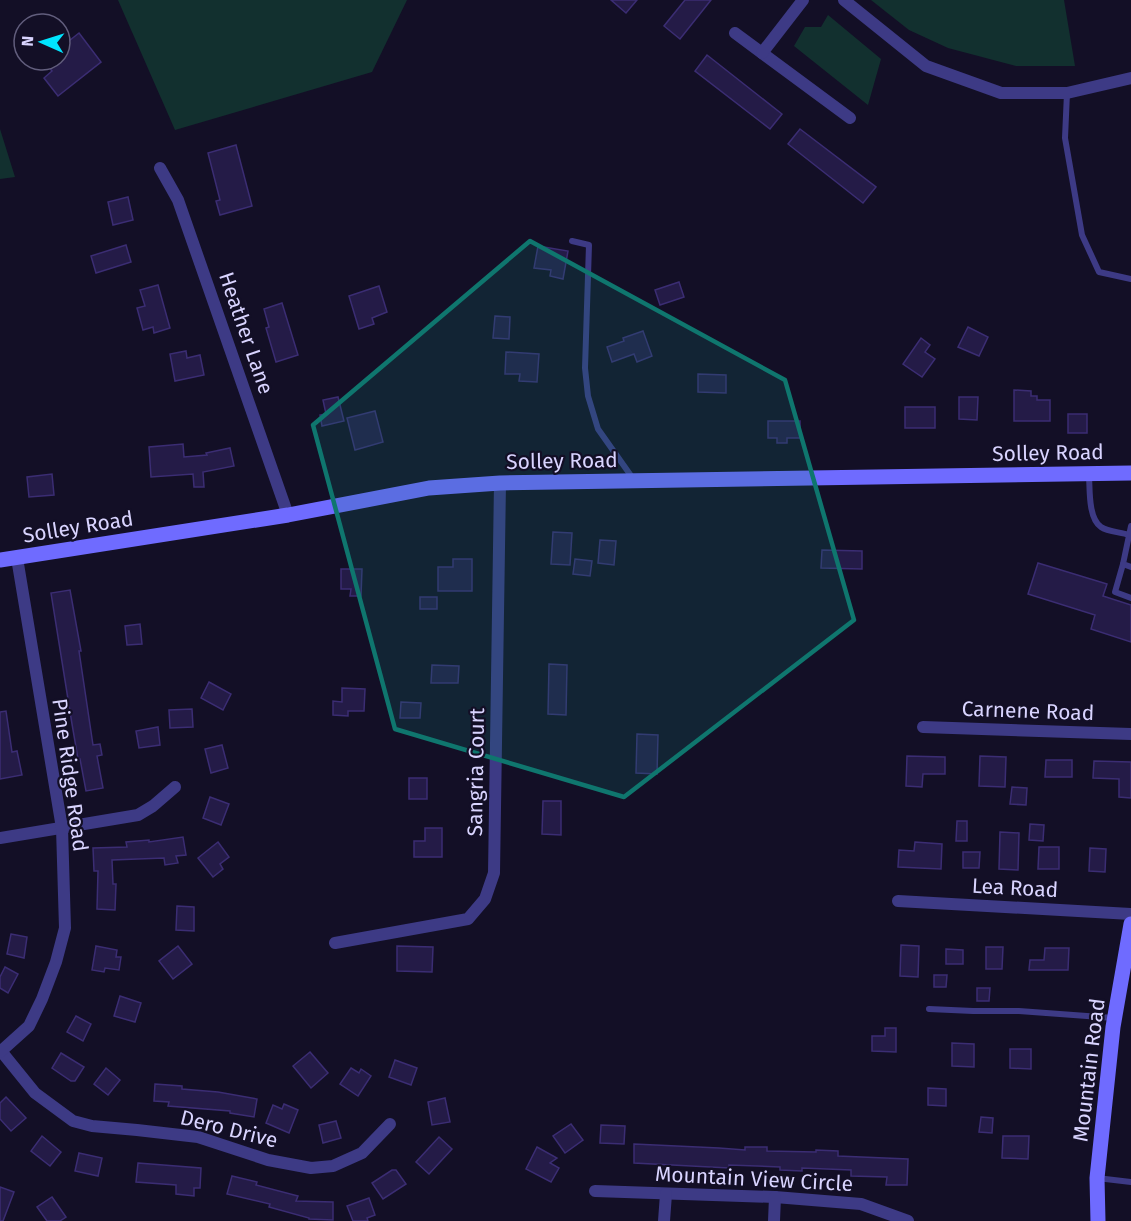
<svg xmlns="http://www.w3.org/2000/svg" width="1131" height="1221" font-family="'Fira Sans',sans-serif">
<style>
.green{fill:#12302f}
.building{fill:#241b47;stroke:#3b2d73;stroke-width:1.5}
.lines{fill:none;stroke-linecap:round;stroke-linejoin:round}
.service{stroke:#3d3a85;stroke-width:6}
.minor{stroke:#3d3a85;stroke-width:12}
.secondary{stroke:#6f6bff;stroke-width:15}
.marked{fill:#0f766e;fill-opacity:0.2;stroke:#0f766e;stroke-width:4.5;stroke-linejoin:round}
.labels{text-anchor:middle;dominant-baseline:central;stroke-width:4.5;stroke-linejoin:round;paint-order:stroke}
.street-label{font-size:21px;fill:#d9d4ff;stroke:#130f26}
</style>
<rect width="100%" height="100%" fill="#130f26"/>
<g class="green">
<path d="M118,0H407L372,72L175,130Z"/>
<path d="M871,0H1064L1075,66H1016L948,48L909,30Z"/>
<path d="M828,15L881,59L868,105L794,46L805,27H821Z"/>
<path d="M0,129L15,177L0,179Z"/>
</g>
<g class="building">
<path d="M611,0H637L626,13Z"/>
<path d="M685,0H711L680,39L664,26Z"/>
<path d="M79,33L101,62L58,96L44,78L52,71L43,60H60V48Z"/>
<path d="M707,55L782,114L770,129L695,71Z"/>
<path d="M800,129L876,187L863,203L788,144Z"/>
<path d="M236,145L252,206L220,215L216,201L220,200L208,153Z"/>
<path d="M128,197L133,220L113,225L108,202Z"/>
<path d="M126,245L131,262L96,273L91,256Z"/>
<path d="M538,246L568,251L563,279L550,276L551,270L534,268Z"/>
<path d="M679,282L684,297L660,305L655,290Z"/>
<path d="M158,285L170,328L154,333L153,327L143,330L137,308L145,306L140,290Z"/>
<path d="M379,286L387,312L372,318L374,324L359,329L349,296Z"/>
<path d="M282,303L298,355L276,362L266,328L269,327L264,309Z"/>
<path d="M495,316L510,317L509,339L493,338Z"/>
<path d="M968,327L988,337L979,356L958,347Z"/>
<path d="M643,331L652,356L637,362L634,354L612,362L607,347L624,341L623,338Z"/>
<path d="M921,338L930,345L925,352L935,359L922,377L903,364Z"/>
<path d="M186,351L187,358L200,355L204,375L175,381L170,354Z"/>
<path d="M506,352L539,354L537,382L519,381L520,374H505Z"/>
<path d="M698,374L726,375V393L698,392Z"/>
<path d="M1014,390L1031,391V396H1037V400H1050V421H1014Z"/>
<path d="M338,397L344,421L322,426L320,415L326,414L323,400Z"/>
<path d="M959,397H978L977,420L959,419Z"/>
<rect x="905" y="407" width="30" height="21"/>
<path d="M375,411L383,442L355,450L347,418Z"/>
<rect x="1068" y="414" width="19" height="19"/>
<path d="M768,421H800V438H787V443H777V438H768Z"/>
<path d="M183,444L184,457L207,455L206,453L230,448L234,466L203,472L204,487H194L193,474L151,477L149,447Z"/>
<path d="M52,474L54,495L29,497L27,477Z"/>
<path d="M553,532L572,533L570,565L551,564Z"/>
<path d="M600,540L616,541L614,565L598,563Z"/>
<path d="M822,550L862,551V569L821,568Z"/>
<path d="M453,559H472V591H438V567H453Z"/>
<path d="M575,559L592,561L590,576L573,574Z"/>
<path d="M1038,563L1107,584L1103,596L1131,605V642L1091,629L1095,615L1028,594Z"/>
<path d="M341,569H362L361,596H350L351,589H341Z"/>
<path d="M70,590L81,651H79L93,745L100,744L102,755L97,756L103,788L86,791L80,759H78L72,724L51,593Z"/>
<rect x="420" y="597" width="17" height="12"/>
<path d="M140,624L142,644L127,645L125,626Z"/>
<path d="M549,664L567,665L566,715L548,714Z"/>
<path d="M432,665L459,666L458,683H431Z"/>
<path d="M209,682L231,694L223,710L201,698Z"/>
<path d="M342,688L365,689L364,711H348V716L333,715V701L342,702Z"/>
<path d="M401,702L421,703L420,718H400Z"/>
<path d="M192,709L193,727L170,728L169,710Z"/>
<path d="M6,711L12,752L17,751L22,775L0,779V712Z"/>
<path d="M158,727L160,745L139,748L136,731Z"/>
<path d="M637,734L658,735L657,774L636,773Z"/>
<path d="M222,745L228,768L211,773L205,749Z"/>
<path d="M907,756L945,757V774H923L922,787L906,786Z"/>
<path d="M980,756L1006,757L1005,787L979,786Z"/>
<path d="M1046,760H1072V777H1045Z"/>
<path d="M1094,761L1131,762V798L1119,797V779L1093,778Z"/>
<rect x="409" y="778" width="18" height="21"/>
<path d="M1012,787L1027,788L1026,805L1010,804Z"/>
<path d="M210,797L229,804L221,825L203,818Z"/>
<path d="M543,801H561V835L542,834Z"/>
<path d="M957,821H967V841H956Z"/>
<path d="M1030,824L1044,825L1043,841L1029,840Z"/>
<path d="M425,828H442V857H414V841H425Z"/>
<path d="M1000,832L1019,833L1018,870L999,869Z"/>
<path d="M183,837L186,855L176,856L178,863L165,865L164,858L112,860L113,884H116L115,910L97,909L98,871H94L93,848L127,847L126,842L149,840V842Z"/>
<path d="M218,842L229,857L220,864L223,869L213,877L198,858Z"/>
<path d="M915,842L942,844L941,869L898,867L899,850L914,851Z"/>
<path d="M1039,847H1059V869H1038Z"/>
<path d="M1090,848L1106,849L1105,872L1089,871Z"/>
<path d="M963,852H980L979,868H963Z"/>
<path d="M177,906L194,907V931L176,930Z"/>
<path d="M11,934L27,937L24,958L7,954Z"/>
<path d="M901,945L919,946L918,977L900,976Z"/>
<path d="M96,946L117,950L116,957H121L119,970L105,968L104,972L92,970Z"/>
<path d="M178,946L192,964L173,979L159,961Z"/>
<path d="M397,946L433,947L432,972L397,971Z"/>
<path d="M986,947H1003L1002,969H986Z"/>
<path d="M1045,948H1069L1068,970H1029L1030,960H1044Z"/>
<path d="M946,949L963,950V964H946Z"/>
<path d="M5,967L18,974L8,993L0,988V977Z"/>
<path d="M934,975H947L946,987H934Z"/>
<path d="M977,988H990L989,1001H977Z"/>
<path d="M120,996L141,1003L135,1022L114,1016Z"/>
<path d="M76,1016L91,1024L83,1041L67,1032Z"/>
<path d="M885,1028H896V1052L872,1051V1036H885Z"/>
<path d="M952,1043L974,1044V1067L952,1066Z"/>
<path d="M1010,1049H1031V1069L1010,1068Z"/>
<path d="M310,1052L328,1073L311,1088L293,1066Z"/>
<path d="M61,1053L84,1067L75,1081H71L52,1068Z"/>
<path d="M395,1060L417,1068L411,1085L389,1077Z"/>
<path d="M106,1068L120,1080L108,1095L94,1084Z"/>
<path d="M351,1068L359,1073L361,1069L371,1076L358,1096L340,1084Z"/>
<path d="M155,1084L182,1086V1089L218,1092L257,1099L254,1117L230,1113V1111L168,1106L169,1102L154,1101Z"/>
<path d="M928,1088L946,1089V1106L928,1105Z"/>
<path d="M6,1097L26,1118L11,1131L0,1119V1103Z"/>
<path d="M445,1098L450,1122L432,1125L428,1102Z"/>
<path d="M284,1104L298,1110L289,1133L266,1123L273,1105L282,1109Z"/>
<path d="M981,1117L993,1118L992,1133L979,1132Z"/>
<path d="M336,1121L341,1138L323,1143L319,1125Z"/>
<path d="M571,1124L583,1140L565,1153L553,1136Z"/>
<path d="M601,1125L625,1126L624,1144L600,1143Z"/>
<path d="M42,1136L61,1152L50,1166L31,1151Z"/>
<path d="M1003,1136H1029L1028,1159L1002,1158Z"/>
<path d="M439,1137L452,1149L429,1174L416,1162Z"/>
<path d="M634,1144L719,1148L745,1150V1147H767V1151L816,1152V1150L838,1151V1156L908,1159L907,1185H886L887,1177L851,1176V1170L802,1168V1171L780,1170V1167L729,1165V1168L634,1163Z"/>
<path d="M537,1147L557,1158L550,1163L559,1168L551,1182L526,1169Z"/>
<path d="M79,1153L102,1158L98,1176L75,1171Z"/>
<path d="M138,1163L201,1168L200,1188H194V1196L176,1194V1185L136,1182Z"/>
<path d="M392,1170H396L406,1184L383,1199L372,1183Z"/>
<path d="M232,1176L257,1182L256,1185L298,1196L296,1201L333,1202V1220L309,1219V1218L269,1207L270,1204L227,1194Z"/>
<path d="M0,1187L14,1192L3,1221H0Z"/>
<path d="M52,1197L66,1217L60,1221H47L37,1207Z"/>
<path d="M369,1198L375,1215L367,1218L368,1221H353L347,1206Z"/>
</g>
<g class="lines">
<g class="service">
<path d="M1067,93L1065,138L1082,235L1099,272L1131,279"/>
<path d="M572,241L589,245L585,368L588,396L598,429L634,480"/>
<path d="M1089,476C1090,489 1088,518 1101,527C1108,532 1121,532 1129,535"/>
<path d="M1131,526L1123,564L1131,567"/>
<path d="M1123,564L1115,592L1131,598"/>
<path d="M929,1009L973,1011H1019L1114,1018"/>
<path d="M1097,1178L1131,1182"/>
</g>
<g class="minor">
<path d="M844,0L926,66L1001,93H1067L1131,78"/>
<path d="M735,33L850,118"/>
<path d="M762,53L803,0"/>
<path d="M160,168L178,200L288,515"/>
<path d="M923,727L1131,734"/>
<path d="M0,838L138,815L153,806L175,787"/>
<path d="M898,901L1131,914"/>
<path d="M335,943L468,919L485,899L494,873L500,483"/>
<path d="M1,1051L35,1093L73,1121L92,1126L137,1130L198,1137L268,1160L311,1168L333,1166L362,1153L390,1124"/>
<path d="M0,1052L29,1026L42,999L56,962L65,928L62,828L17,558"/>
<path d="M595,1191L775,1197L861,1204L908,1221"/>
<path d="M664,1221L666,1194"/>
<path d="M774,1221L775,1197"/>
</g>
<g class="secondary">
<path d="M0,560L288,515L429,488L500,483L1131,473"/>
<path d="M1098,1221L1097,1178L1113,1027L1131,924"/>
</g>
</g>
<path class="marked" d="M530,241L785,380L854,620L624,797L395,729L313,425Z"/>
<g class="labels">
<g class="street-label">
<text transform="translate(246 333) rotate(71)">Heather Lane</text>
<text transform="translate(1048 453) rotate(-1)">Solley Road</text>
<text transform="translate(562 461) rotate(-1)">Solley Road</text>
<text transform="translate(78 527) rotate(-9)">Solley Road</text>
<text transform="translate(1028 711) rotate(2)">Carnene Road</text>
<text transform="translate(476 772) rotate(-89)">Sangria Court</text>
<text transform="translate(70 775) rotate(82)">Pine Ridge Road</text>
<text transform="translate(1015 888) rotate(3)">Lea Road</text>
<text transform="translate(1089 1070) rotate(-83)">Mountain Road</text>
<text transform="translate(229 1129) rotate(14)">Dero Drive</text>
<text transform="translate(754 1179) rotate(3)">Mountain View Circle</text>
</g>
</g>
<g transform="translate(42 42) rotate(273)"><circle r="28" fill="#130f26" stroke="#625e7d" stroke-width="1.5"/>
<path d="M0-4.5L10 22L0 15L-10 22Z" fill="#00e5ff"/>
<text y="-9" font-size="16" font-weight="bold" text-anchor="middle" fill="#d9d4ff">N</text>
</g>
</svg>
